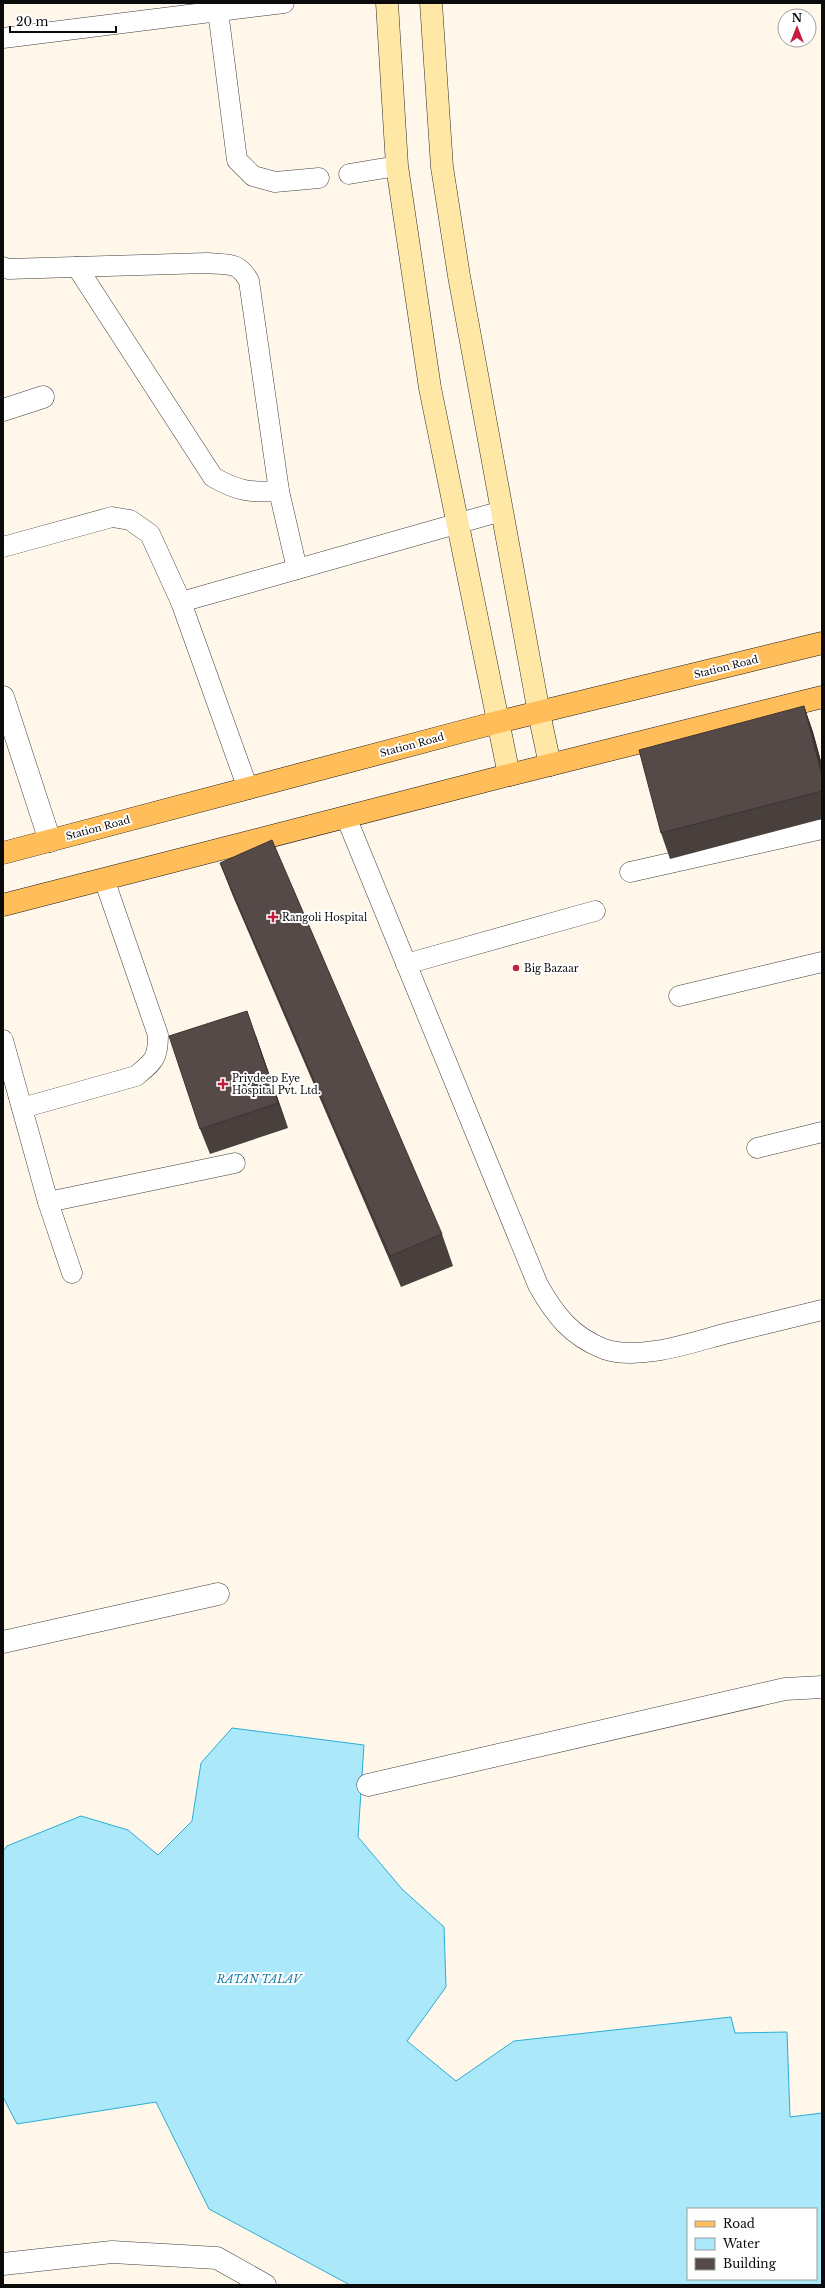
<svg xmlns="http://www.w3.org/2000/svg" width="825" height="2288" font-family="'Libre Baskerville',serif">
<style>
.water{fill:#aae8fa;stroke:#2cacd6;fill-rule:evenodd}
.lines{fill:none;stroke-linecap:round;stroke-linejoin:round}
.service-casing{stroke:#3e3e3e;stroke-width:21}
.minor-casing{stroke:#3e3e3e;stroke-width:23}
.secondary-casing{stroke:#2d2d2d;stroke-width:23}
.primary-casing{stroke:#1c1c1c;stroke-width:23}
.service{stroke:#fff;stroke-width:20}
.minor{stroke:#fff;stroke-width:22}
.secondary{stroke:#ffe8a5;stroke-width:22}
.primary{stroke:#ffbe5a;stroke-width:22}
.wall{fill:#49403d}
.shaded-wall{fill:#3c3432}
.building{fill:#554a47;stroke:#3c3432}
.poi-dot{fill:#c41a3c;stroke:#fff;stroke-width:1.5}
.labels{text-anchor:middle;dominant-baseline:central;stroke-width:4;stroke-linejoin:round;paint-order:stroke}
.street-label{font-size:10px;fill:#0b0b0b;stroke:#fff}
.poi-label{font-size:10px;fill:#0b0b0b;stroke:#fff;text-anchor:start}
.water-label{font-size:11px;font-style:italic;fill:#0d79a5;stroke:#fff}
</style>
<rect width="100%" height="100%" fill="#fff8ea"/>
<path class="water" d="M232,1728L364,1745L358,1837L402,1889L444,1927L446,1987L407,2041L456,2081L514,2041L731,2017L735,2033L787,2032L790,2117L822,2113V2285H350L209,2209L156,2102L17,2124L3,2097V1851L7,1846L81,1816L128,1830L158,1855L192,1821L201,1763ZM688,2209H816V2279H688Z"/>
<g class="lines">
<defs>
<g id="service">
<path d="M218,11L237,160L253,176L275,182L319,178"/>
<path d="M3,38L284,3"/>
<path d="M349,174L397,166"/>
<path d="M3,267L8,269L207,263C228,265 238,261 249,281L279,491L297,569"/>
<path d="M77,267L213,477C237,491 251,493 279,491"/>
<path d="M3,547L112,517L130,520L150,534L181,602L248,789"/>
<path d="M181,602L502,511"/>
<path d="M346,817L538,1285C555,1315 571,1336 604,1349C639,1361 690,1343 724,1334C757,1326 789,1318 822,1310"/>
<path d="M630,872L822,829"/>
<path d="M406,964L595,911"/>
<path d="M679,996L822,962"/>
<path d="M3,1040L48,1202L72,1273"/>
<path d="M22,1108L136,1076C154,1061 158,1059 158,1035L104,879"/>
<path d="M757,1148L822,1132"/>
<path d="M48,1202L235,1163"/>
</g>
<g id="minor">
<path d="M3,410L43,397"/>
<path d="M3,697L50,841"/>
<path d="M3,1642L218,1594"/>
<path d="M368,1785L785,1689L822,1687"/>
<path d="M3,2264L112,2252L217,2258L265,2285"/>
</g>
<g id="secondary">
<path d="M387,3L397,166L430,388L509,775"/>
<path d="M431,3L442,167L459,276L539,713L550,765"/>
</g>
<g id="primary">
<path d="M3,853L498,722L822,643"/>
<path d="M3,905L509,775L822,697"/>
</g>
</defs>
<use href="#service" class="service-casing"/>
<use href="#minor" class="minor-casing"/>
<use href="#secondary" class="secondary-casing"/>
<use href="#primary" class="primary-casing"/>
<use href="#service" class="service"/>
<use href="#minor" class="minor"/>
<use href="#secondary" class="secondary"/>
<use href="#primary" class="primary"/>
</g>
<g class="wall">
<path d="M804,706L813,732L822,765V819L670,859L661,833Z"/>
<path d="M220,863L442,1234L453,1266L401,1287L232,894Z"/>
<path d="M256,1036L288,1128L210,1154L200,1129Z"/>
</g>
<g class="shaded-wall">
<path d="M804,706L813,732L822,765V775Z"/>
<path d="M247,1011L256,1036L288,1128L278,1103Z"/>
</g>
<g class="building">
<path d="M804,706L822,775V791L661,833L639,750Z"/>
<path d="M272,840L442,1234L390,1256L220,863Z"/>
<path d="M247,1011L278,1103L200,1129L169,1036Z"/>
</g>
<g class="poi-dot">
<path d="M271 911h4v4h4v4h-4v4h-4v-4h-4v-4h4z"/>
<circle cx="516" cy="968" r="4"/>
<path d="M221 1078h4v4h4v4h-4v4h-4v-4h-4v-4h4z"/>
</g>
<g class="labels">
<g class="street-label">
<text transform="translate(726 667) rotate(-14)">Station Road</text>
<text transform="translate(412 745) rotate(-15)">Station Road</text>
<text transform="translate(98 828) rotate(-15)">Station Road</text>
</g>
<g class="poi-label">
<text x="282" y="917">Rangoli Hospital</text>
<text x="524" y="968">Big Bazaar</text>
<text x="232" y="1078">Priydeep Eye<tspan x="232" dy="12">Hospital Pvt. Ltd.</tspan></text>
</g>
<g class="water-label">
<text x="259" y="1979">RATAN TALAV</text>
</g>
</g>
<rect width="825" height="2288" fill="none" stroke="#0b0b0b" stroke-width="8"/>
<rect x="687" y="2208" width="130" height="72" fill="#ffffff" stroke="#9d9d9d"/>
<rect x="695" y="2221" width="20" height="6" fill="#ffbe5a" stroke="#9d9d9d"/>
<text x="723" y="2228" font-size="12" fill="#0b0b0b">Road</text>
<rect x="695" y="2238" width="20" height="12" fill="#aae8fa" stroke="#9d9d9d"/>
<text x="723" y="2248" font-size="12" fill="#0b0b0b">Water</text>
<rect x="695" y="2258" width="20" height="12" fill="#554a47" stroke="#9d9d9d"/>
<text x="723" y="2268" font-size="12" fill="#0b0b0b">Building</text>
<g transform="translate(797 28)"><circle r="19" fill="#ffffff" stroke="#9d9d9d"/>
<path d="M0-3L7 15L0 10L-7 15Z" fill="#c41a3c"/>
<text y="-6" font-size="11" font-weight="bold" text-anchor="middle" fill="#0b0b0b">N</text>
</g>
<path d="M10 26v6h106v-6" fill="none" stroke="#0b0b0b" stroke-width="2"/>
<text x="16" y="26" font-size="12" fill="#0b0b0b" stroke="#ffffff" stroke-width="3" paint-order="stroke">20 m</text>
</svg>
